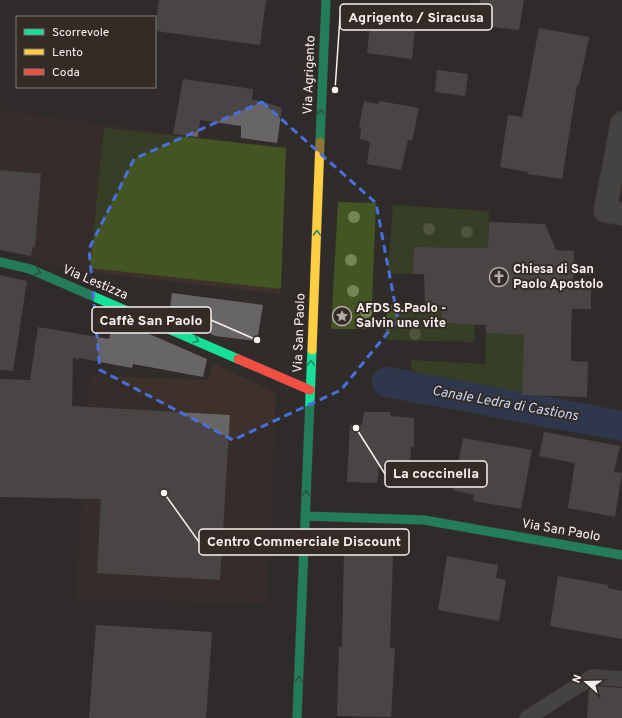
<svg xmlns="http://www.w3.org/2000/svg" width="622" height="718" font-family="Overpass,sans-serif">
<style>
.built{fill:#3e302a}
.green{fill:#425522}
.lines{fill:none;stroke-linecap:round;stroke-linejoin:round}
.canal{stroke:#304676;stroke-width:30}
.building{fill:#686566}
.lane-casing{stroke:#4b4846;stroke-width:16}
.street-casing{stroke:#4b4846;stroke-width:24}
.fast-casing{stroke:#4b4846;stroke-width:10}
.slow-casing{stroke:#4b4846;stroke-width:10}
.jam-casing{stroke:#4b4846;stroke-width:10}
.lane{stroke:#61605e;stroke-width:15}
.street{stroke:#61605e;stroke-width:22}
.fast{stroke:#16e098;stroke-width:9}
.slow{stroke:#ffcf43;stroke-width:9}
.jam{stroke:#f24e42;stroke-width:9}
.tree{fill:#748654}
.oneway{stroke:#25865f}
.marked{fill:none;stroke:#496fdc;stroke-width:3;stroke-dasharray:8 5;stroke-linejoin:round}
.labels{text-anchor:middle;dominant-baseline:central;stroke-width:4;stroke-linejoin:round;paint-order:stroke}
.street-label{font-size:13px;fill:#f7f1ee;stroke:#342b26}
.poi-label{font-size:13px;font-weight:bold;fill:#f7f1ee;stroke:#342b26;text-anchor:start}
.water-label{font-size:14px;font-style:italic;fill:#c4d5f6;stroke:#342b26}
.leader{fill:none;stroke:#f7f1ee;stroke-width:1.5}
.callout-dot{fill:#f7f1ee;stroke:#342b26;stroke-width:1.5}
.callout{fill:#342b26;stroke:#f7f1ee;stroke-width:1.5}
.callout-label{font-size:14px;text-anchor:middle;font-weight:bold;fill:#f7f1ee}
</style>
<rect width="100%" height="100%" fill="#302c2a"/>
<g class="built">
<path d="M0,110L173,134L286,148L280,294L56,268L31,256L0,249Z"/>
<path d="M213,363L276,393L267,604L76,598L90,375L208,380Z"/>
</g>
<g class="green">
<path d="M104,128L286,148L281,289L90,268Z"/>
<path d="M338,202L376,203L371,329H331Z"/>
<path d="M393,205L489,211L488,248L414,247L413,274H388Z"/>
<path d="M387,305H442L443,323L460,324L475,313L474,342L385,340Z"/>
<path d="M486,333L545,336L522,395L412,371L411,360L485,364Z"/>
</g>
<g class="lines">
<path class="canal" d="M387,382L622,426"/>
</g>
<g class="building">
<path d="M159,0H266L260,45L155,31Z"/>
<path d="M480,0H524L519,30L477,25Z"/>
<path d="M371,15L416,20L412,59L367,53Z"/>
<path d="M539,28L589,37L579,85H577L562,179L528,174V172L500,167L508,115L522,117Z"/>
<path d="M437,70L468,74L465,96L435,92Z"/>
<path d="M183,79L253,89L252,100L261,101L282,108L277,143L241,138V126L200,120L198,137L173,134Z"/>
<path d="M364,101L379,104V101L419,108L412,141L408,140L401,170L367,164L370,142L360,139L361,128L359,127Z"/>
<path d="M0,170L41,174L35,247H33L31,256L0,250Z"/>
<path d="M489,222L545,224L556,250L574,251L573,280L591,283V309H572L571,336V361L588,362L587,397L522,395L524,335L486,333V325L442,323V305H425L424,274H413L414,247L488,248Z"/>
<path d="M0,275L27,281L13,371L0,370Z"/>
<path d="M172,293L263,305L257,341L215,336L169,315Z"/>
<path d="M113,320L119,321L207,359L203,377L133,364L132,368L79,358V359L73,358L72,406L230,415L220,580L97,573L101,499L0,497V379L30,380L38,327L109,339Z"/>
<path d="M364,412H390L391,416L414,418V447H411L410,468L379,467L377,483L347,482L350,425H362Z"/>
<path d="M544,432L620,446L614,472L622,473L615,517L568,508L575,463L539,456Z"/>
<path d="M463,438L532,450L521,509L473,501L474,495L453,490Z"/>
<path d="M344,553L393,555L390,648H395L391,717L337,716L339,646L342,647Z"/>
<path d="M447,556L498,565L496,578L506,580L499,621L438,610Z"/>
<path d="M558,576L608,585V588L622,591V639L550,626Z"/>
<path d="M96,625L212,632L206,718H89Z"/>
<path d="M594,686L622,688V718H587L589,690Z"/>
</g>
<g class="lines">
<defs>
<path id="lane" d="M527,718L592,677L622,679"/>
<path id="street" d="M622,123L605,211L622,214"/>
<g id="fast">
<path d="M320,142L326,0"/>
<path d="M0,262L30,269L238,359"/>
<path d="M305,516L424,520L622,555"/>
<path d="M297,718L312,350"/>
</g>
<path id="slow" d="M312,350L320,142"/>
<path id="jam" d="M238,359L310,390"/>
</defs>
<use href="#lane" class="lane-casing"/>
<use href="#street" class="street-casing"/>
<use href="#fast" class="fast-casing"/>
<use href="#slow" class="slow-casing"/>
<use href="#jam" class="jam-casing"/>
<use href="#lane" class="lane"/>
<use href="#street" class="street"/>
<use href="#fast" class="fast"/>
<use href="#slow" class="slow"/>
<use href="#jam" class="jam"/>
</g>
<g class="tree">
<circle cx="354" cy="217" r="6"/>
<circle cx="429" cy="229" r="6"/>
<circle cx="467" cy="232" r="6"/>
<circle cx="351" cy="260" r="6"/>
<circle cx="353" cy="291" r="6"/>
<circle cx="366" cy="312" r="6"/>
<circle cx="415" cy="334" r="6"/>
</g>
<defs><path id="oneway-chevron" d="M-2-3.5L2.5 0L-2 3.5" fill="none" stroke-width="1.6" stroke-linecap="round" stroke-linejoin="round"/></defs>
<g class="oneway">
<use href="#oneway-chevron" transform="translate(321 112) rotate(-88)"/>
<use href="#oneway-chevron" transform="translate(317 233) rotate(-88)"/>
<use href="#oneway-chevron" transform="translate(38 272) rotate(23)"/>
<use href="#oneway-chevron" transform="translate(196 340) rotate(23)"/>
<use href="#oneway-chevron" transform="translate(311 363) rotate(-88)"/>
<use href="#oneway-chevron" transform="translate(306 493) rotate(-88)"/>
<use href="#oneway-chevron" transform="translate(299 679) rotate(-88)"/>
</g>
<path d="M0 0H622V718H0ZM262,102L376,203L398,320L341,390L233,440L100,370L89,249L134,159Z" fill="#302c2a" fill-opacity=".55" fill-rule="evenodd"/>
<path class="marked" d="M262,102L376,203L398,320L341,390L233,440L100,370L89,249L134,159Z"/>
<defs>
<symbol id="church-ring" viewBox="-11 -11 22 22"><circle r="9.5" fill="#342b26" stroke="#b1aca9" stroke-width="1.5"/><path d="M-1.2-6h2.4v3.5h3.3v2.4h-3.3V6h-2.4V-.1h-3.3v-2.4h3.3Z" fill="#b1aca9"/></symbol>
<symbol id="sight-ring" viewBox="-11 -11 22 22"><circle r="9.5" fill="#342b26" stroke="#b1aca9" stroke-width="1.5"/><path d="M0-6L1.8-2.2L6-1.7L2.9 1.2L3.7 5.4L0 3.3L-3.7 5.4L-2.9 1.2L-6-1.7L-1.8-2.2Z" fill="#b1aca9"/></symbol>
</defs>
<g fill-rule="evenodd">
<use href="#church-ring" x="488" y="266" width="22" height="22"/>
<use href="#sight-ring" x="331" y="305" width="22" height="22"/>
</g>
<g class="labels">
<g class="street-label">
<text transform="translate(310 75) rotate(-88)">Via Agrigento</text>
<text transform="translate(95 283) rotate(23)">Via Lestizza</text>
<text transform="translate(300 333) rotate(-88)">Via San Paolo</text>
<text transform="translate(561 531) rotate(10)">Via San Paolo</text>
</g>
<g class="poi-label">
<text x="513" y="270">Chiesa di San<tspan x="513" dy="15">Paolo Apostolo</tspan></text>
<text x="356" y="309">AFDS S.Paolo -<tspan x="356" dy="15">Salvin une vite</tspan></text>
</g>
<g class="water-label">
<text transform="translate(505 404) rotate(10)">Canale Ledra di Castions</text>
</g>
</g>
<path class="leader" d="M335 90L340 17M257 340L211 320M356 428L385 474M164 493L199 542"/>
<g class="callout-dot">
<circle cx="335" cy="90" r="4"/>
<circle cx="257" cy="340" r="4"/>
<circle cx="356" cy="428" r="4"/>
<circle cx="164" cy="493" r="4"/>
</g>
<g class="callout">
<rect x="340" y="4" width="152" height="26" rx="4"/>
<rect x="92" y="307" width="119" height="26" rx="4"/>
<rect x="385" y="461" width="102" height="26" rx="4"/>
<rect x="199" y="529" width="210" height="26" rx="4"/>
</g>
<g class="callout-label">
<text x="416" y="22">Agrigento / Siracusa</text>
<text x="151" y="325">Caffè San Paolo</text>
<text x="436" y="478">La coccinella</text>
<text x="304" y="546">Centro Commerciale Discount</text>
</g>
<rect x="16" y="16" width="140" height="72" fill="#342b26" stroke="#827a76"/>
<rect x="24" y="29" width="20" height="6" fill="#16e098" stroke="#827a76"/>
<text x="52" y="36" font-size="12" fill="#f7f1ee">Scorrevole</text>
<rect x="24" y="49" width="20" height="6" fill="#ffcf43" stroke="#827a76"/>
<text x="52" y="56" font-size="12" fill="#f7f1ee">Lento</text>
<rect x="24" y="69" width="20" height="6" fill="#f24e42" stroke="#827a76"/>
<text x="52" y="76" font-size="12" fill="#f7f1ee">Coda</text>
<g transform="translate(586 682) rotate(290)" stroke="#342b26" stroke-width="3" paint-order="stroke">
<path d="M0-3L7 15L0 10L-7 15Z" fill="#f7f1ee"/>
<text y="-6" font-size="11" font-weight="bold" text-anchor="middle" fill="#f7f1ee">N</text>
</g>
</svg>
